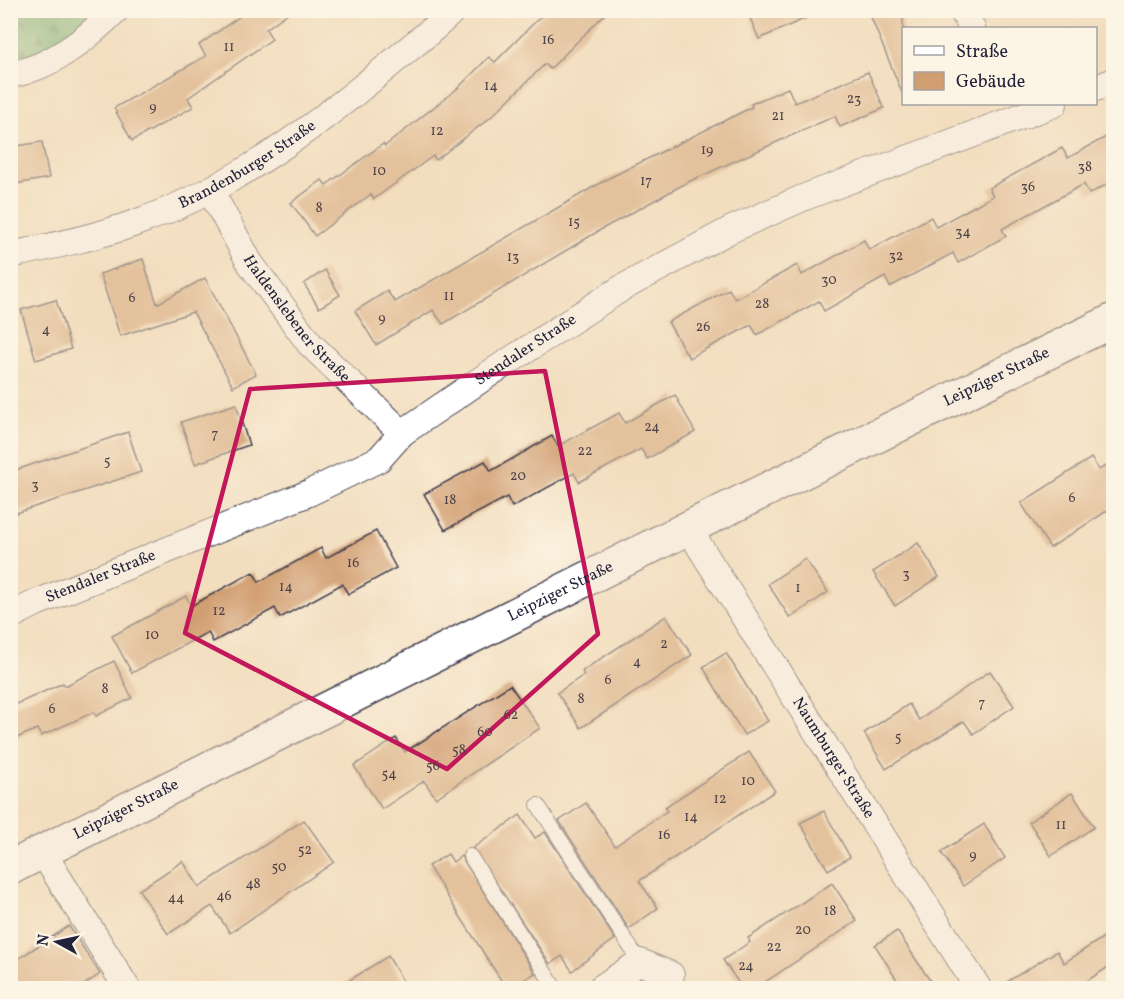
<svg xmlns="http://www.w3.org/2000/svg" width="1124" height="999" font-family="Vollkorn,serif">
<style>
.forest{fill:url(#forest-firs);stroke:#456958;stroke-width:1.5}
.building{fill:#d19e71}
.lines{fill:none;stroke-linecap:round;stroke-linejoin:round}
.lane-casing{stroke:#413e4f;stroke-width:16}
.street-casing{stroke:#413e4f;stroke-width:28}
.secondary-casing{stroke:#413e4f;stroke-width:36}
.lane{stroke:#fff;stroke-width:14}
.street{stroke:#fff;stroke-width:26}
.secondary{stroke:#fff;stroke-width:33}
.marked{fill:none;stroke:#c2185b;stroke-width:4.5;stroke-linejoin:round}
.labels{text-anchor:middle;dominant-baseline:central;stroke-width:6;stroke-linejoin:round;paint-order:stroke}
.number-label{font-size:14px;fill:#4e4148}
.street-label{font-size:16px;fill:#22223b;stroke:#fcf5e5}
</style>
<defs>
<pattern id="forest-firs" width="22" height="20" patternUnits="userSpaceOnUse" patternTransform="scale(1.5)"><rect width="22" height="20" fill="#68b076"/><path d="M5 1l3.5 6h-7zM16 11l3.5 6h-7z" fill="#558f62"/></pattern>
</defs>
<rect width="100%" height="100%" fill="#fcf5e5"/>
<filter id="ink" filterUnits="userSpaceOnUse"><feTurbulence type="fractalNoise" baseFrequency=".0167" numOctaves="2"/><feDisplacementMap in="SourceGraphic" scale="12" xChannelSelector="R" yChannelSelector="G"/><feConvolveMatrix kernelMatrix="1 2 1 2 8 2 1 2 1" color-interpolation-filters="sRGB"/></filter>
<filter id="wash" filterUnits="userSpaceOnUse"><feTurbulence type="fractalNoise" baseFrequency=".008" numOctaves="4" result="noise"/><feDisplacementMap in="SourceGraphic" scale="24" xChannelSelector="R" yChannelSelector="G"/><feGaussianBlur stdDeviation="1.35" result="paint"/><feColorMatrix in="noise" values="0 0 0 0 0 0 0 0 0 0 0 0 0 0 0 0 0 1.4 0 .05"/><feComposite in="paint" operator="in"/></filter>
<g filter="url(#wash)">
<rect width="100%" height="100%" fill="#f2debf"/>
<path class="forest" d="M11,11H102L52,48L11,64Z"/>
<g id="blocks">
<g class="building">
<path d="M249,10H292L266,29L272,39L188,98L193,107L132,141L114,108L206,56L199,45Z"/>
<path d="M547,10H609L550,69L545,64L491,117L436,160L433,156L374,199L371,194L315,236L291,203L322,180L326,185L383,144L385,146L458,88L489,57L495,62Z"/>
<path d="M767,10H824L759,39L750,18Z"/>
<path d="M868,10H903V95Z"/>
<path d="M868,72L884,108L840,127L835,116L688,182L602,229L443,324L433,310L376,345L355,311L387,291L395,302L609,178L752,107L751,104L788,88L795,103Z"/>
<path d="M1113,133V181L1089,194L1084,184L1002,229L1006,236L958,263L953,253L890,287L885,277L824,311L819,301L757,335L751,325L689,358L668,322L729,289L735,299L797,265L802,275L864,240L869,250L931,217L936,227L993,196L989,188L1062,148L1068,158Z"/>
<path d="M42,142L49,178L10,185V147Z"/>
<path d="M143,259L157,304L205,278L256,374L233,387L193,312L120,336L100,274Z"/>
<path d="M325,270L340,295L319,308L304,284Z"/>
<path d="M56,300L71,349L36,360L21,310Z"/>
<path d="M675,395L695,432L647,459L641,449L579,482L574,473L512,507L507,497L445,530L424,494L485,461L491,471L552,436L558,446L619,413L625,423Z"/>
<path d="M236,404L249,445L195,464L181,422Z"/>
<path d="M128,432L141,472L10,515V472Z"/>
<path d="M1091,458L1099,470L1113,461V507L1050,548L1021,503Z"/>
<path d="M376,531L396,568L348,594L342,584L280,618L275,608L213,642L208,632L132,673L112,636L186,596L191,606L253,572L259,582L321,548L326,558Z"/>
<path d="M918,543L939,577L895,606L873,572Z"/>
<path d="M805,559L828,592L790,618L768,584Z"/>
<path d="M666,616L692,655L581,728L557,693L584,675L582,671Z"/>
<path d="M726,653L768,721L744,735L703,667Z"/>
<path d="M114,661L132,698L96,716L94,712L41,736L37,729L10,741V707L63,683L65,686Z"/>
<path d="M990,671L1014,706L973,734L964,721L886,769L864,733L909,704L919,720Z"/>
<path d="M510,685L540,728L436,798L424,781L382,809L354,766L396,738L405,752Z"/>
<path d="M749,752L775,791L639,881L658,908L629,929L559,821L586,803L615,846L667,811L665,807Z"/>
<path d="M1072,793L1094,827L1051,856L1029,822Z"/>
<path d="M824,811L850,857L828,870L800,823Z"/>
<path d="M520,815L535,838L545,832L615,939L572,971L562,956L550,964L473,848Z"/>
<path d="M304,820L334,862L230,933L212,906L168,934L139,890L183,861L199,887Z"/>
<path d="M984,824L1005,858L963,886L941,852Z"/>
<path d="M448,854L453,862L461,856L535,973L511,988H506L428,866Z"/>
<path d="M832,883L857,921L756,988H742L723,960L750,942L748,938Z"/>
<path d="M69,926L100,974L79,988H10V964Z"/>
<path d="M897,931L935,988H902L875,945Z"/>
<path d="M1113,931V964L1079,986L1080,988H997L1057,951L1064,963Z"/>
<path d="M388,956L407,988H337Z"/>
</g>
</g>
</g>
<g filter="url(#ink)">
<use href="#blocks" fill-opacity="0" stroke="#413e4f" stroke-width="1.5"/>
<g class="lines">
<defs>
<g id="lane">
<path d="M538,805L640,962"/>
<path d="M470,856L555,988"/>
</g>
<g id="street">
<path d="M962,10L972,28"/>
<path d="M10,75C53,67 86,39 116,10"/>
<path d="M1096,88L1114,81"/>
<path id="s1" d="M210,190L250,263L310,344L402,433"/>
<path id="s2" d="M10,255C53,246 97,237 138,222C233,188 318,125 394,61C414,44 435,29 453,10"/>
<path id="s3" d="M688,528L978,988"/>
<path id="s4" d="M10,616L36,603L309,493L379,459L402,433L492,372L622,288L730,230L805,197L1054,104"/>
<path d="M43,853L127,988"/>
<path d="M601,988L640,962L671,975"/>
</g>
<g id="secondary">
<path id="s5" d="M10,868L688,528L1114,320"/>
</g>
</defs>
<use href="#lane" class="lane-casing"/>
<use href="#street" class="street-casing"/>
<use href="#secondary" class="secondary-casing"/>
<use href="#lane" class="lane"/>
<use href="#street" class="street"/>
<use href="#secondary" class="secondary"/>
</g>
</g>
<path d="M0 0H1124V999H0ZM545,371L598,634L447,769L185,633L250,389Z" fill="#f2debf" fill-opacity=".55" fill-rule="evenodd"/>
<path class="marked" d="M545,371L598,634L447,769L185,633L250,389Z"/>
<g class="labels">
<g class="number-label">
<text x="548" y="40">16</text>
<text x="229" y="47">11</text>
<text x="491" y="86">14</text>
<text x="854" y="99">23</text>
<text x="153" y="107">9</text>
<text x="778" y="116">21</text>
<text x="437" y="131">12</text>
<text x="707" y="150">19</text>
<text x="1085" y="167">38</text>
<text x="379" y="171">10</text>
<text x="646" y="181">17</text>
<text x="1028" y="187">36</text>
<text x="319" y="208">8</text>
<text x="574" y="222">15</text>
<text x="963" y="232">34</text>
<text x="896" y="256">32</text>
<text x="513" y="257">13</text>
<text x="829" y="280">30</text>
<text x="449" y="296">11</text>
<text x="132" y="298">6</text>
<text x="762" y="304">28</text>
<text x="382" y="318">9</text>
<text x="703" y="327">26</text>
<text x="46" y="330">4</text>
<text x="652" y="427">24</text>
<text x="215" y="434">7</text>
<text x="585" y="451">22</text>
<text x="107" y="461">5</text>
<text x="518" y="476">20</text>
<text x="35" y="485">3</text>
<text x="1072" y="498">6</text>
<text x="450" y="500">18</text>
<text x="353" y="563">16</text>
<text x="906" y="574">3</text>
<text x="286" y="587">14</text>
<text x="798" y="588">1</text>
<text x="219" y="611">12</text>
<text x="152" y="635">10</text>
<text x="664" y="644">2</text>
<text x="637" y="662">4</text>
<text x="608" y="680">6</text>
<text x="105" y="689">8</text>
<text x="581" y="699">8</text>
<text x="982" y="703">7</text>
<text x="52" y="709">6</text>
<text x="511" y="715">62</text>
<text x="485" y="732">60</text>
<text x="898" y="737">5</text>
<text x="459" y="750">58</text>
<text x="433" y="766">56</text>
<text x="389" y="774">54</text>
<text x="748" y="781">10</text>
<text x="720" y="799">12</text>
<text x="691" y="817">14</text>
<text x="1061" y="825">11</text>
<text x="664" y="835">16</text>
<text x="305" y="850">52</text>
<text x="973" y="855">9</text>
<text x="279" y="867">50</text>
<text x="253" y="884">48</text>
<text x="224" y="896">46</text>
<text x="176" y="898">44</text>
<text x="830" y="911">18</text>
<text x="803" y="930">20</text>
<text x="774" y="947">22</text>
<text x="746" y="966">24</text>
</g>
<g class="street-label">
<text stroke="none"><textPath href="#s2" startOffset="256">Brandenburger Straße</textPath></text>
<text stroke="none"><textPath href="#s1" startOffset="156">Haldenslebener Straße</textPath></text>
<text stroke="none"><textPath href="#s4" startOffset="585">Stendaler Straße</textPath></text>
<text stroke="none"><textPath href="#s5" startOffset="1102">Leipziger Straße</textPath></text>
<text stroke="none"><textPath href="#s4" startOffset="99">Stendaler Straße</textPath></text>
<text stroke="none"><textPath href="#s5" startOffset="616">Leipziger Straße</textPath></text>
<text stroke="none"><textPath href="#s3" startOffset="272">Naumburger Straße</textPath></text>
<text stroke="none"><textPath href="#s5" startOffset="130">Leipziger Straße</textPath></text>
</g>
</g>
<rect width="1124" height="999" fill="none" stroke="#fcf5e5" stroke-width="36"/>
<rect x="902" y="27" width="195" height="78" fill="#fcf5e5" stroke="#a5a1a1" stroke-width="1.5"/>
<rect x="914" y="46" width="30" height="9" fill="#ffffff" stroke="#a5a1a1" stroke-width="1.5"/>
<text x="956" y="57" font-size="18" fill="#22223b">Straße</text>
<rect x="914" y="72" width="30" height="18" fill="#d19e71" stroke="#a5a1a1" stroke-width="1.5"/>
<text x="956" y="87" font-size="18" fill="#22223b">Gebäude</text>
<g transform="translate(57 942) rotate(278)" stroke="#fcf5e5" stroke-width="4.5" paint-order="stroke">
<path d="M0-4.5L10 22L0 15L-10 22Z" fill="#22223b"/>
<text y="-9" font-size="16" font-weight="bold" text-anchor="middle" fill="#22223b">N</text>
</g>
</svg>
